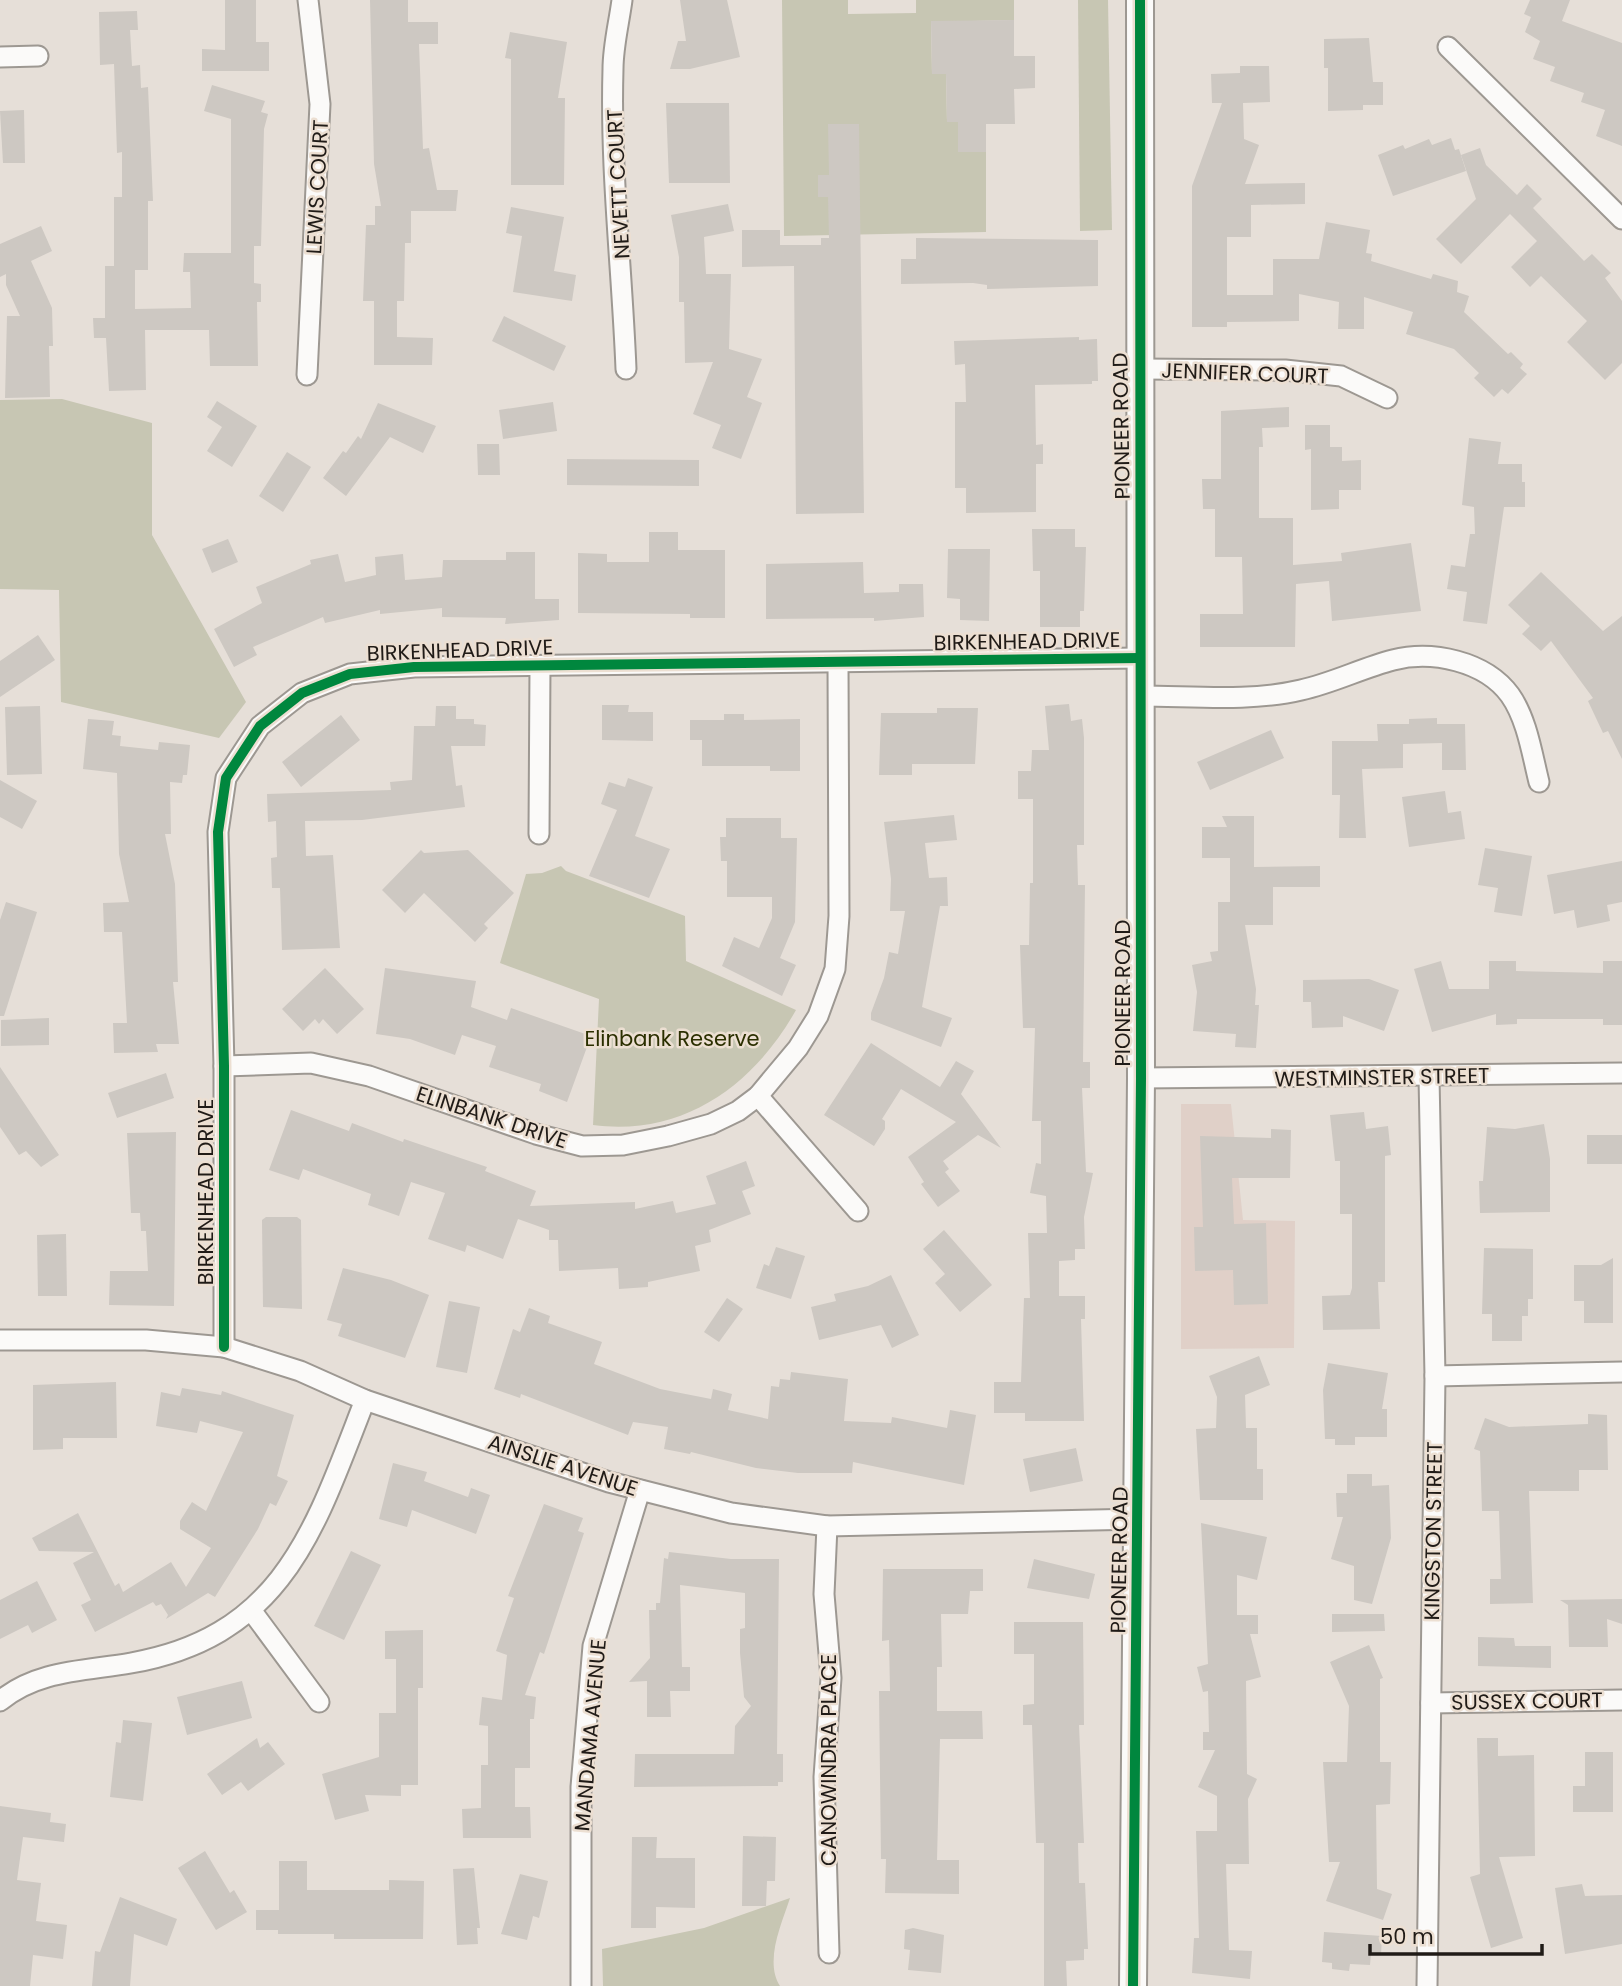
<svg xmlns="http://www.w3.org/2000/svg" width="1622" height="1986" font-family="Poppins,sans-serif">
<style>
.education{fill:#e0d0c8}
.green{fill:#c7c6b3}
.building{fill:#cdc8c2}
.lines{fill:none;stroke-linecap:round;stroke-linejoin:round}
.minor-casing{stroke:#9d9892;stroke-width:23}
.secondary-casing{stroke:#9d9892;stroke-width:30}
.minor{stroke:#fbfaf9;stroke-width:19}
.secondary{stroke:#fbfaf9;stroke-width:26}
.cycleway-casing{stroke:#ecdfd2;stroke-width:15}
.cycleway{stroke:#00873e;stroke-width:10}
.labels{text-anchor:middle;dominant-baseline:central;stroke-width:5;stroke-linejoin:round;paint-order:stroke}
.street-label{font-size:21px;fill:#201b17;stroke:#ecdfd2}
.park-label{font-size:21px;fill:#2b2f00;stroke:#ecdfd2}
</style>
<rect width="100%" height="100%" fill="#e6dfd8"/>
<path class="education" d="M1181,1104H1231L1243,1220L1295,1221L1294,1348L1181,1349Z"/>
<g class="green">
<path d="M782,0H848V14L916,13V0H1014V20L931,22L932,74H946L947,122H958V152H986V232L784,236Z"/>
<path d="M1078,0H1108L1112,230L1080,231Z"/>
<path d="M62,399L152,423V535L246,702L219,738L61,702L59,590L0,589V400Z"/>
<path d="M561,866L566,871L685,916L686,961L796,1010C754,1085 683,1137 593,1125L599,999L500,963L526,874L542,873Z"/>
<path d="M790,1898C782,1923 764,1961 780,1986H603L602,1949L704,1928Z"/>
</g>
<g class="building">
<path d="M225,0H256V42H269V71H202V49L225,50Z"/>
<path d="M370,0H408V22H438V44H419L423,149L429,148L437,190H458L456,211H411V243H405L404,301H397V337L433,338L432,365H374V301H363L366,225H375V206H381L374,164Z"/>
<path d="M680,0H727L740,57L690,69H670L678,41H686Z"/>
<path d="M1530,0H1570L1562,21L1622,43V146L1596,136L1605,110L1581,102L1584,93L1550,81L1555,67L1533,59L1540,41L1525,32L1531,17L1524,14Z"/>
<path d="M137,11L138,30H130L132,66L140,65L141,88L148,87L153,201H148V270H135V309L191,308L190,272H183L184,253H231V119L204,111L212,85L265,101L261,112L268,114L264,129L261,246H254V283L261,284V302H257L258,366H210L209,330H145L146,390L109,391L106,338H94L93,318H105V266H114V197H122V152L117,153L114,64L100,65L99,12Z"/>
<path d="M1014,20V56H1035V88L1014,89L1015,124H986V152H958V122H947L946,74H932L931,21Z"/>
<path d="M510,32L567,42L558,98H565L564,185H511V59L505,58Z"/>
<path d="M1369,38L1373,82H1383V105H1363V110L1328,111V68H1324V39Z"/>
<path d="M1240,66H1269L1270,102L1243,103L1244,139L1259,145L1245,184L1305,183V204L1251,205V237H1227V295H1273V259H1319L1326,222L1370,230L1366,253L1372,254L1371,261L1431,279L1433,274L1458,281L1457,292L1469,296L1464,312L1508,354L1511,352L1523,364L1520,368L1527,374L1508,394L1502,389L1494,397L1474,378L1479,373L1454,349L1406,334L1413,312L1364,297V329H1338L1339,302L1299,294V321L1227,322V327H1192V186L1222,103H1212L1211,74L1240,73Z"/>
<path d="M666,103H729L730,183H669Z"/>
<path d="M24,110L25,163H3L0,111Z"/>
<path d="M828,124H859L864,513L796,514L794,266L742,267V230H780V245H821V238H829L828,197H818V175H829Z"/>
<path d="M1451,138L1455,150L1459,149L1466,171L1393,196L1378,155L1403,145L1405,149L1429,139L1432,145Z"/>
<path d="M1480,148L1486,165L1517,195L1527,184L1542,199L1533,208L1584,261L1592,254L1611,273L1605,278L1622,301V363L1605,380L1567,342L1587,321L1541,276L1530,287L1511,267L1537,241L1510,214L1461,264L1436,239L1476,199L1461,155Z"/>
<path d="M728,204L734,231L704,237L706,274H731L729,349L762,359L747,397L762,403L741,459L712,448L721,425L693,414L713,362L685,363L684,302H679V257L671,215Z"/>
<path d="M511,207L564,217L554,271L576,275L572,301L513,292L522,236L506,233Z"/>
<path d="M41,226L52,251L31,261L52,308L53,346H49L50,397L5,398L7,316H20L6,285V274L0,277V244Z"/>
<path d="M916,238L1098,240V286L987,289V285L973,283L901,284V259H916Z"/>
<path d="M504,316L566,346L554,371L492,341Z"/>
<path d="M1079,337V340L1097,339L1098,381H1092V384L1035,385L1036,445L1043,444V464H1036V512L966,513V488H955V402H966L965,364L955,365L954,341Z"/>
<path d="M217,401L257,426L232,467L207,451L222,427L207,417Z"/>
<path d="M553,402L557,431L503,439L499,410Z"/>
<path d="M378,403L436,426L423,453L390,437L346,496L323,478L343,451L346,453L358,436L361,439Z"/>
<path d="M1289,407V427L1262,428L1263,447H1259V518H1293V565L1342,561L1341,553L1411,543L1421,611L1332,621L1329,581L1296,584L1295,647H1200V614H1243L1242,557H1215V509H1203L1202,479H1221V411Z"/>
<path d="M1305,425H1330V447H1342V461L1361,460V490H1339V509L1311,510V449L1305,450Z"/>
<path d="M1469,438L1501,442L1498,464H1522V482H1525V507H1504L1487,624L1463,621L1467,592L1447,589L1451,565L1465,567L1470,534H1475L1474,507L1462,505Z"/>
<path d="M477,444H499L500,475H478Z"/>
<path d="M287,452L311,467L283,512L259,496Z"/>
<path d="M567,459L699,460V486L567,485Z"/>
<path d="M1032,529H1075V547H1086L1084,611H1080V627H1040V571H1033Z"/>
<path d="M649,532H678V550H725V618H690V614L578,613V553L607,554V562H649Z"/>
<path d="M228,539L238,562L212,573L202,549Z"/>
<path d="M948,549H990L989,621L960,620V599L947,598Z"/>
<path d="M506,552H535V599H559V620L505,624L506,618L442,617V608L380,614V610L325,623L323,617L253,647L257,655L234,667L214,629L262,603L256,587L311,564L310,560L338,554L345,582L376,575L375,557L403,554L405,580L442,577L443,560H506Z"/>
<path d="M863,562L864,593L899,592V584H923L924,617L874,621V618L766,619V564Z"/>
<path d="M1541,572L1603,631L1622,616V759L1608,731L1603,733L1588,701L1593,698L1551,641L1541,651L1522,634L1530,626L1508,605Z"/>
<path d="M38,635L55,660L0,697V661Z"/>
<path d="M1069,704L1071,721L1082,719L1084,738V845H1077L1078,885H1085L1083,1062H1090V1088H1082L1086,1172L1093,1173L1084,1217L1085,1249H1075V1260L1059,1261V1296H1085V1319H1081L1084,1421H1025V1413H994V1382H1021L1024,1298H1030L1028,1233H1047L1046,1196L1030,1193L1036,1163L1041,1164V1121H1032L1035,1028H1023L1020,945H1029L1030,883H1033V799H1018V771H1031L1032,750H1049L1045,706Z"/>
<path d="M602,705H629L628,712H653V741L602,740Z"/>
<path d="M40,706L42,774L7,775L5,707Z"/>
<path d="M436,706H456V719H474V724L486,725L485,746H451L456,786L462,785L465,807L362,820L305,821L306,856L333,855L340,948L282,950L280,888H272L271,858L277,857L276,821L268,822L267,794L391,790L390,782L412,780L414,726H435Z"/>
<path d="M937,708H978L975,764H912V775H879L881,713H937Z"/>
<path d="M724,714H744V720L800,719V771H770V766H702V740H690V720H724Z"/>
<path d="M341,715L360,740L301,787L282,762Z"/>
<path d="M1437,718V724H1465L1466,770H1442V743L1403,744V768L1362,769L1366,838H1339L1340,795H1332V741H1378L1377,724H1409V719Z"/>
<path d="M88,719L114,721L112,735L121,736L120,746L158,750L159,742L190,745L187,775H183L182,783L170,782L171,834H165L175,884L178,982H173L179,1044H156L158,1052L114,1053L113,1023H127L122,932H104L103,903L129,902L119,854L117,773L83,769Z"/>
<path d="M1271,730L1284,758L1210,790L1197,762Z"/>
<path d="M628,778L653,787L635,836L670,849L649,898L589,876L617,810L601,804L609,782L625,787Z"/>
<path d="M0,780L37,801L22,829L0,817Z"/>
<path d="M1445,791L1448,813L1461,811L1465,839L1409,847L1402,797Z"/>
<path d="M954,815L957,840L925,843L929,878L947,877L948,906H940L922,1007L952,1018L941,1047L871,1020V1013L884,978L889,952L898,954L905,911H890L891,879L884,822Z"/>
<path d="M1222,816H1254V867L1320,866V887H1273V925H1245L1256,989L1255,1005H1259L1256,1048L1235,1047L1236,1034L1193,1031L1197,992L1192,965L1212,961L1210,952L1218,951V902H1230V858H1202V827H1227Z"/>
<path d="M726,818H781V838H797L795,922L780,958L796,965L782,996L722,966L734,937L759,948L772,918V897H727V861H721L720,837H726Z"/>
<path d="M1485,848L1532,856L1522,916L1494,912L1498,888L1478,885Z"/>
<path d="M421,850L424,853L468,850L514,893L484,924L488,928L475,942L424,893L405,913L382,890Z"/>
<path d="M1622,861V902L1607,905L1610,921L1577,928L1574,910L1554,914L1547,875Z"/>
<path d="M6,902L37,912L4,1016H0V920Z"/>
<path d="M1441,961L1449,989H1489V961H1516V971L1603,973V961H1622V1025H1603V1019H1517V1024L1496,1025V1014L1432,1032L1414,969Z"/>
<path d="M325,968L364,1009L337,1034L323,1019L319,1024L315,1019L303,1031L282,1009Z"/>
<path d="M385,968L476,981L471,1007L507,1020L511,1008L591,1036L567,1102L539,1091L541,1084L489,1067L496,1046L462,1035L455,1055L410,1039L376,1034Z"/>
<path d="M1369,979L1399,990L1384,1031L1343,1016V1027L1312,1028L1311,1002H1303V980Z"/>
<path d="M49,1018V1045L1,1046V1020Z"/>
<path d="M871,1043L940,1087L956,1061L974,1071L961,1094L1001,1148L978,1135L943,1161L949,1169L945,1172L960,1191L938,1207L921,1184L924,1182L908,1157L956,1122L901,1089L882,1119L885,1121V1129L874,1146L824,1115Z"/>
<path d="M0,1067L59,1155L41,1167L26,1151L19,1155L0,1127Z"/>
<path d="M166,1073L174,1098L117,1118L108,1093Z"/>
<path d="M291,1110L349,1131L352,1123L403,1142L404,1139L487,1167L485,1171L536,1191L530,1206L635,1202V1209L673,1201L676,1213L716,1204L706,1176L746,1161L755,1186L742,1191L751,1214L709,1230L711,1242L695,1246L700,1271L648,1282V1287L619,1289L618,1268L559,1271L558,1240H549V1230L518,1219L503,1259L467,1245L465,1252L428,1239L445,1193L411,1182L399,1216L368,1205L371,1194L303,1169L299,1180L269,1170Z"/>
<path d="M1364,1112L1366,1129L1388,1126L1391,1155L1385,1156V1282H1378L1380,1329L1323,1330L1322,1296L1350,1295L1352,1288V1214H1340V1161H1335L1330,1115Z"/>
<path d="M1544,1124L1550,1159V1212L1480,1213L1479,1181H1483L1487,1127L1515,1129Z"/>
<path d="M1271,1129L1291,1130L1290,1178H1232L1234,1224L1266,1223L1268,1304L1234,1305L1233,1270L1195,1271L1194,1227H1203L1200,1136L1271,1138Z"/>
<path d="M176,1132L174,1306L109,1305L110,1271H148L146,1231H141L140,1213H131L127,1133Z"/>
<rect x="1587" y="1135" width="35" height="29"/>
<path d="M266,1217H297L301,1220L302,1309L263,1307L262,1220Z"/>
<path d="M944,1230L992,1285L960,1312L935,1283L945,1274L923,1249Z"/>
<path d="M66,1234L67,1296H38L37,1235Z"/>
<path d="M776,1247L805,1256L791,1299L756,1288L764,1264L769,1266Z"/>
<path d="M1484,1248L1533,1249V1299H1528V1316H1522V1341H1492V1314H1482Z"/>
<path d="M1613,1258V1323H1584V1301H1574V1265H1601Z"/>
<path d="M343,1268L391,1280L429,1295L405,1358L338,1336L342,1324L327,1320Z"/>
<path d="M891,1275L919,1335L892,1348L881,1325L819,1340L811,1307L836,1301L834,1294L868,1286Z"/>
<path d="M727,1298L743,1309L719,1342L704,1332Z"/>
<path d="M449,1301L480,1307L467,1373L436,1367Z"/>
<path d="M529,1308L550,1316L548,1323L602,1342L594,1364L660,1389L711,1399L713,1389L732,1394L728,1410L768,1419L771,1386L779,1387L780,1379L790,1380L791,1372L848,1379L844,1421L891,1423L892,1417L947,1428L950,1410L976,1415L964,1485L853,1462L852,1473H798L756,1468L691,1452L690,1454L664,1449L668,1427L633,1422L628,1435L521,1394L520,1398L494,1389L513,1329L520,1332Z"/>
<path d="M1259,1356L1270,1385L1245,1395L1246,1428H1257V1469H1263V1500H1200L1196,1429L1216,1428L1217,1397L1209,1376Z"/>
<path d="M1328,1363L1388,1373L1382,1409H1387V1437H1355V1445H1335V1439H1325L1323,1390Z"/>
<path d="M116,1382L117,1438H63V1449L33,1450V1385Z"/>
<path d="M182,1388L221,1395L222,1391L294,1415L277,1476L288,1481L276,1506L270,1503L258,1529L215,1597L208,1593L166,1619L168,1615L161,1604L156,1606L153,1602L95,1632L81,1605L91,1600L73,1563L94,1552L39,1551L32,1538L78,1513L115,1586L119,1583L123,1592L171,1562L186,1587L211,1548L180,1529V1521L192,1502L206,1511L243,1432L200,1421L197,1433L156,1426L161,1392L180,1396Z"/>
<path d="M1588,1414L1607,1415L1608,1470H1579V1491H1529L1533,1603L1490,1604V1579H1501L1499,1511H1482L1480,1451L1474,1449L1485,1418L1509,1427L1588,1424Z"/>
<path d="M1076,1448L1083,1481L1030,1492L1023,1459Z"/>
<path d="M393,1463L427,1472L424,1481L468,1497L471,1488L490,1495L476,1534L412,1510L407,1527L379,1519Z"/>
<path d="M1347,1474H1372V1486L1389,1485L1391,1538L1372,1604L1354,1600V1566L1331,1559L1343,1517H1337L1336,1493H1347Z"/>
<path d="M544,1504L583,1518L578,1531L584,1533L544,1654L540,1652L525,1695L536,1697L534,1719H530V1768H515V1807H530L531,1838H463L462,1809L481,1808V1765H488V1726L479,1725L482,1697L502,1700L507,1655L496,1651L514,1598L508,1596Z"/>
<path d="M1201,1523L1267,1537L1257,1580L1237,1575V1615H1258V1634H1250L1261,1677L1246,1681L1247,1774L1257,1779L1248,1799L1249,1864H1226L1229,1950L1252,1951L1250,1979L1192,1973L1194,1938H1199L1196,1831H1217V1796L1198,1787L1215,1750H1203V1732H1209L1208,1691L1203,1692L1197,1667L1208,1664Z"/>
<path d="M351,1551L381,1565L344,1640L314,1626Z"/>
<path d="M669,1552L731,1559H779L777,1754H783V1782H778V1786L634,1787L635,1754H734L735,1726L751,1706L744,1697L740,1653V1629L745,1628V1593L680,1585L682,1667H690V1691H670L671,1717H647V1681L629,1682L650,1658L649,1610H656V1603H660L664,1558L668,1559Z"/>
<path d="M1034,1559L1095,1574L1089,1599L1027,1588Z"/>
<path d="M883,1569H983V1591H970L968,1614H941L942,1667H937V1711H982L983,1739H940L937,1860H959V1894L885,1893L886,1859H881L879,1691H890L889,1640L882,1641Z"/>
<path d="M37,1581L57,1620L32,1633L28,1625L0,1639V1600Z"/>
<path d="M1622,1599V1624L1607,1619L1608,1647H1569L1568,1605L1560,1600Z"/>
<path d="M1332,1614H1384L1385,1631L1332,1632Z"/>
<path d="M1014,1622H1083L1084,1725H1079L1084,1843H1078L1079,1883H1085L1088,1949H1084V1960L1066,1961L1067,1986H1044V1843H1036L1032,1725H1023V1705L1034,1704V1654H1014Z"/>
<path d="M423,1630V1688H418V1785H401V1796L365,1795L369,1811L335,1820L322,1774L379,1757V1713H396V1659H385V1631Z"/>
<path d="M1478,1637L1514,1638L1515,1646H1551V1668L1478,1666Z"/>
<path d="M1369,1645L1383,1678L1380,1679V1762H1391L1390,1804L1376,1805L1377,1889L1392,1894L1383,1920L1326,1901L1340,1862H1329L1323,1762H1347L1349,1706L1330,1662Z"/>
<path d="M242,1681L252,1718L187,1735L177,1697Z"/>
<path d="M123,1720L152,1723L143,1801L110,1797L116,1742L121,1743Z"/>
<path d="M257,1738L260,1748L268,1742L285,1764L248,1791L241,1782L222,1795L207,1774Z"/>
<path d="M1477,1738H1498V1756L1534,1755L1535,1856L1499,1857L1523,1938L1491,1948L1470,1877L1480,1874Z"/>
<path d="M1585,1752H1613V1812H1573V1786H1585Z"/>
<path d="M0,1806L51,1813L50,1822L66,1824L64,1842L23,1837L17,1880L41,1883L36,1921L67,1925L63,1959L33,1955L30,1986H0Z"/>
<path d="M743,1836L776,1837L775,1881H767L766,1906H742Z"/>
<path d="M632,1837H657L656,1858H695V1908L656,1907V1928H631Z"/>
<path d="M205,1851L230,1893L234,1890L247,1912L216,1930L178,1868Z"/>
<path d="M279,1861H307V1890H389V1880L424,1881L423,1939H334V1934H278V1930H256V1910H279Z"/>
<path d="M474,1868L480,1928H477L478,1944L457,1945L453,1869Z"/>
<path d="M520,1874L548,1881L539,1918L533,1916L527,1940L501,1934Z"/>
<path d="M1582,1884L1585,1896L1622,1895V1944L1565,1954L1555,1888Z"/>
<path d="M120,1897L177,1919L167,1946L134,1934L130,1986H92L95,1951L100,1952Z"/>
<path d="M913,1928L944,1935L941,1973L908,1970L910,1950L904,1949L905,1930Z"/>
<path d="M1324,1932L1382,1936L1381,1955L1371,1954L1370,1965L1350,1964L1349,1971L1332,1969V1963L1322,1962Z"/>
</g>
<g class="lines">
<defs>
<g id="minor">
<path d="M622,0C619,23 613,46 613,69C610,169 622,269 626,369"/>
<path d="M1448,47L1622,219"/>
<path d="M0,57L38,56"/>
<path d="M1140,369L1285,370L1341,376L1387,398"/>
<path d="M307,375L320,104L308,0"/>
<path d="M1141,696C1192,696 1251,702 1301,690C1333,683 1362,668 1393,660C1432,650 1485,661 1510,695C1527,719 1532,754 1539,782"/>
<path d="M539,834L540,666"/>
<path d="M224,1066L311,1063L369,1076L536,1134L582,1146L623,1145L668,1136L711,1124L738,1111L758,1096L798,1048L818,1016L835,969L839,916L838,663"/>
<path d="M1141,1078L1622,1073"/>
<path d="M758,1096L858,1211"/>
<path d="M0,1340H146L224,1347L300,1371L365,1400L609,1482L731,1513L827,1526L1139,1519"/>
<path d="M224,1347V1066L218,832L226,778L260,726L302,693L350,674L414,667L1140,658"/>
<path d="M1435,1376L1622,1372"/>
<path d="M827,1526L824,1594L831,1678L824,1777L829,1953"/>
<path d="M251,1610L319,1702"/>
<path d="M0,1701C37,1670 85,1671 131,1663C284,1636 315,1528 365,1400"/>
<path d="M1431,1703L1622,1700"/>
<path d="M581,1986V1787L593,1646L640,1490"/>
<path d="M1427,1986L1435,1376L1429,1077"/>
</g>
<path id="secondary" d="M1133,1986L1141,1078L1140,0"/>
</defs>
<use href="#minor" class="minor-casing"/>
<use href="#secondary" class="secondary-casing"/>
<use href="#minor" class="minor"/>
<use href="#secondary" class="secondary"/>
<defs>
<g id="cycleway">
<path d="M224,1347V1066L218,832L226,778L260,726L302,693L350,674L414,667L1140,658"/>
<path d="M1133,1986L1141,1078L1140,0"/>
</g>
</defs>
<use href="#cycleway" class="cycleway-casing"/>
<use href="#cycleway" class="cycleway"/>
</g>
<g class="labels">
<g class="street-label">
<text transform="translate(618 184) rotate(-93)">NEVETT COURT</text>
<text transform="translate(317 187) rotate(-87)">LEWIS COURT</text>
<text transform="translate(1245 373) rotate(2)">JENNIFER COURT</text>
<text transform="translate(1121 426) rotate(-91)">PIONEER ROAD</text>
<text transform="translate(1027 641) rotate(-1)">BIRKENHEAD DRIVE</text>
<text transform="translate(460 650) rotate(-2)">BIRKENHEAD DRIVE</text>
<text transform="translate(1122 993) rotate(-90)">PIONEER ROAD</text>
<text transform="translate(1382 1077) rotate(-1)">WESTMINSTER STREET</text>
<text transform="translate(492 1117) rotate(18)">ELINBANK DRIVE</text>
<text transform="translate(205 1192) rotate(-90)">BIRKENHEAD DRIVE</text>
<text transform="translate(563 1465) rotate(18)">AINSLIE AVENUE</text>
<text transform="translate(1433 1531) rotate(-89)">KINGSTON STREET</text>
<text transform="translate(1119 1560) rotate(-89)">PIONEER ROAD</text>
<text transform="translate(1527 1701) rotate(-1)">SUSSEX COURT</text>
<text transform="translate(590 1735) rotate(-85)">MANDAMA AVENUE</text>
<text transform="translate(828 1760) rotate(-90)">CANOWINDRA PLACE</text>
</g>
<g class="park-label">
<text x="672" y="1038">Elinbank Reserve</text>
</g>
</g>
<path d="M1370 1944v10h172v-10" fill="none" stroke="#201b17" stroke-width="3.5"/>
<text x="1380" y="1944" font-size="21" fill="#201b17" stroke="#ecdfd2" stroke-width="5" paint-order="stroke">50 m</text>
</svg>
